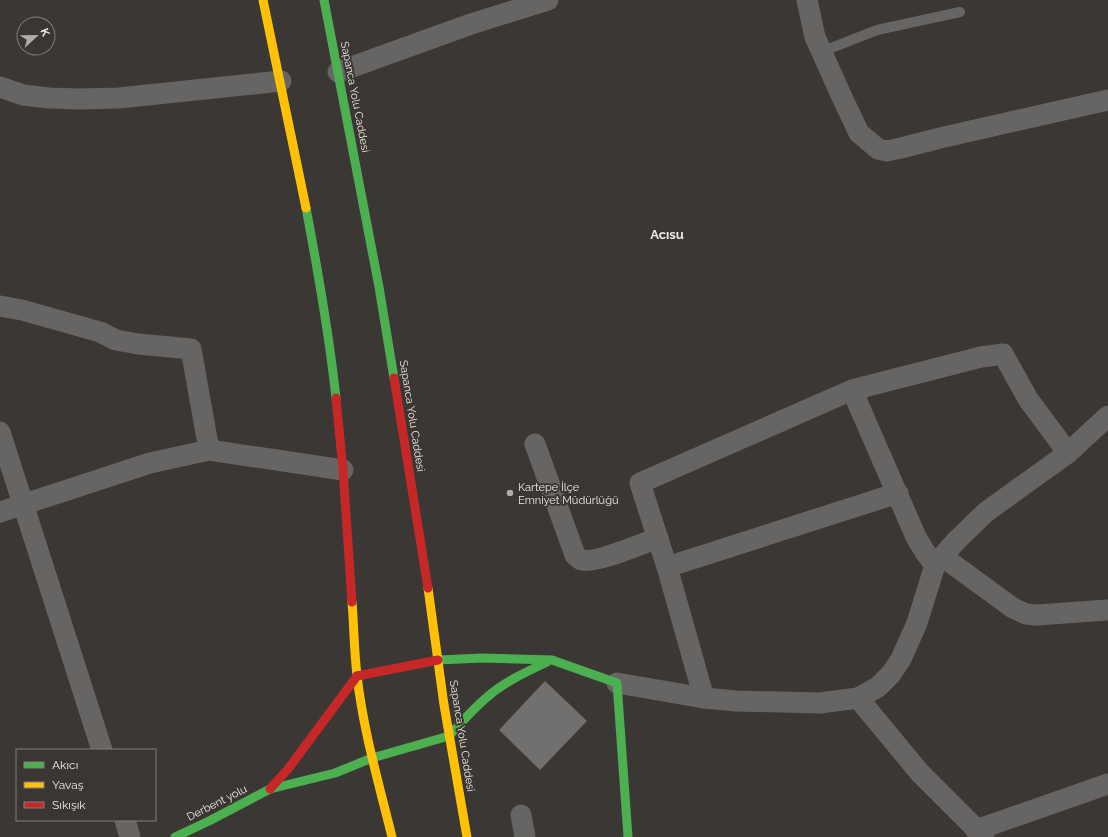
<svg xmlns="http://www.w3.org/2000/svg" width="1108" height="837" font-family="Raleway,sans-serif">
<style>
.building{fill:#72706e}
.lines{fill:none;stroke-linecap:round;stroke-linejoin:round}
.lane{stroke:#676564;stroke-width:10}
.street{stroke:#676564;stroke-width:21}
.fast{stroke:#4caf50;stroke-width:9}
.slow{stroke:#ffc107;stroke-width:9}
.jam{stroke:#c62828;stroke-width:9}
.poi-dot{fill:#aeaba9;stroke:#3c3633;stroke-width:1.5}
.labels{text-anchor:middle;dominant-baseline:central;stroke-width:4;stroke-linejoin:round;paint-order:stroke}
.street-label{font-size:11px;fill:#ede9e7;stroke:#3c3633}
.poi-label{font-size:11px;fill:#ede9e7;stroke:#3c3633;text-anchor:start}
.quarter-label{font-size:13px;font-weight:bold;fill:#ede9e7;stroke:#3c3633}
</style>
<rect width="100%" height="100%" fill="#3a3735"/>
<path class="building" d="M545,681L587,721L540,770L499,730Z"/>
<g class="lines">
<path class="lane" d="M821,52L877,30L960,12"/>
<g class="street">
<path d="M807,0L815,37L841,95L859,133L878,149L887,151L901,148L940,138L1108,100"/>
<path d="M338,72L471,24L548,0"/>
<path d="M0,87L23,95L49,98L79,99L119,98L281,81"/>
<path d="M0,306L22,310L100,332L116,340L138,344L191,349L209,450"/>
<path d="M852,390L981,357L1003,354L1028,399L1068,453"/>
<path d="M0,432L102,750"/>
<path d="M535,444L575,555C577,557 579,559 582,560C596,564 643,543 658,538"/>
<path d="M0,512L150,463L209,450L343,470"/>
<path d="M943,557L1013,608L1026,614L1037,615L1108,610"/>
<path d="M667,567L898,493"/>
<path d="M617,683L704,698L736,701L820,703L858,698L878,687L891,674L901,659L917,623L935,565L956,541L986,512L1068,453L1108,416"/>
<path d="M704,698L667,567L640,483L852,390L916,537L925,552L935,565"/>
<path d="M858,698L920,773L984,837"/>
<path d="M521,815L525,837"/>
<path d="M125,820L130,837"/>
<path d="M976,830L1108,784"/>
</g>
<g class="fast">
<path d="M324,0L379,287L394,378"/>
<path d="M306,208C318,271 329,334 336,398"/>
<path d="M438,660L482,658L552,660L617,683L628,837"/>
<path d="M449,736C461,723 472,710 486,698C504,682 526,672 547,662"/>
<path d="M372,758L449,736"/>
<path d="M175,837L209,821L270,789L335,773L372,758"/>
</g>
<g class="slow">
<path d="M263,0L306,208"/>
<path d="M428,588L444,705L467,837"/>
<path d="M352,602C354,626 354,651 357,675C363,730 379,784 392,837"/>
</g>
<g class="jam">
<path d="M394,378L428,588"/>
<path d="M336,398L343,470L352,602"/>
<path d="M357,676L438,660"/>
<path d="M270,789L288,769L357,676"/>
</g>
</g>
<circle class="poi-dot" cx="510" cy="493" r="4"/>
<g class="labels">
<g class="street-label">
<text transform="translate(355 97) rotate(79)">Sapanca Yolu Caddesi</text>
<text transform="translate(412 416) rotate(81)">Sapanca Yolu Caddesi</text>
<text transform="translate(462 736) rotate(81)">Sapanca Yolu Caddesi</text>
<text transform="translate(217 803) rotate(-27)">Derbent yolu</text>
</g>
<g class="poi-label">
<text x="518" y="487">Kartepe İlçe<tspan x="518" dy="13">Emniyet Müdürlüğü</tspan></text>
</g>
<g class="quarter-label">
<text x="667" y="234">Acısu</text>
</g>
</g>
<rect x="16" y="749" width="140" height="72" fill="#3c3633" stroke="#837e7b"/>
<rect x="24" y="762" width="20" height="6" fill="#4caf50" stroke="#837e7b"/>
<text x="52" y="769" font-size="12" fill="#ede9e7">Akıcı</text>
<rect x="24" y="782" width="20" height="6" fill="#ffc107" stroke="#837e7b"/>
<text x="52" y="789" font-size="12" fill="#ede9e7">Yavaş</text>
<rect x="24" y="802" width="20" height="6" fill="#c62828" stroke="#837e7b"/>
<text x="52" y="809" font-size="12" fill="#ede9e7">Sıkışık</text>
<g transform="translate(36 36) rotate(68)"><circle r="19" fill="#3c3633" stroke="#837e7b"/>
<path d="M0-3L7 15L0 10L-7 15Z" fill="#aeaba9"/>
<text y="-6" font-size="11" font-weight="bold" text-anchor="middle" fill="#ede9e7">K</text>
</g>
</svg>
